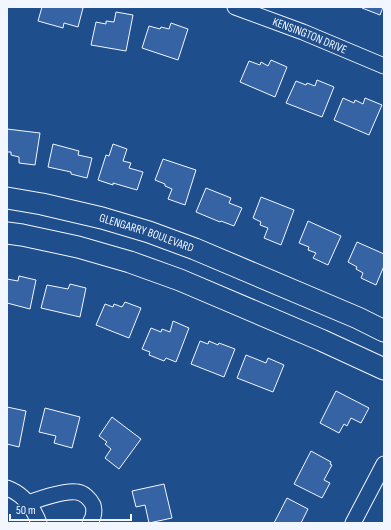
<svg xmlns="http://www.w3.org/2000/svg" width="391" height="530" font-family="'Sofia Sans Condensed',sans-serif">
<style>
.building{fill:#3563a3;stroke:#f2f6ff}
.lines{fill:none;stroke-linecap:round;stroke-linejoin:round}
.street-casing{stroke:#f2f6ff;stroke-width:17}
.secondary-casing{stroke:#f2f6ff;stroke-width:23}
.street{stroke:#1f4e8c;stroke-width:15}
.secondary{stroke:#1f4e8c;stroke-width:21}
.labels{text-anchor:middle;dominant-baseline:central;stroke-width:3;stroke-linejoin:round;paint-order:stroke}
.street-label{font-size:12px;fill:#f2f6ff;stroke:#1f4e8c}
</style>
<rect width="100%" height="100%" fill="#1f4e8c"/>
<g class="building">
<path d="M42,7H79L83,8L78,27L64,23L63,28L38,21Z"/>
<path d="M362,7H383L380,15L362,8Z"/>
<path d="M116,12L133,15L126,51L91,45L96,22L106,24V21L114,22Z"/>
<path d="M171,23L188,29L178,60L142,48L149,26L160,29L161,27L169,29Z"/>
<path d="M271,60L287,67L275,97L240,82L249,61L260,65L261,62L268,66Z"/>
<path d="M317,80L334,87L322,117L286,103L296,81L306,85L307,83L315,86Z"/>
<path d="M343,98L354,103L355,100L363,104L365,98L382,105L369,135L334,120Z"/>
<path d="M7,129L40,133L35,165L19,163V157L11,155V152H7Z"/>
<path d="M53,144L79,151L78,155L92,158L87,178L71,174V172L48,167Z"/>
<path d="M113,144L127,149L123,161L131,163L129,168L143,172L137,190L113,183V185L98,180L106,155L109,156Z"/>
<path d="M163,159L196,170L185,205L168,199L172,189L165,186V184L155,180Z"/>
<path d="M206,188L231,198L229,203L242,208L234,226L221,221L220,222L196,212Z"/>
<path d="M261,197L294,210L281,245L264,238L268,228L260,225L261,222L253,218Z"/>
<path d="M308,221L341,236L328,265L313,258L316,253L308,250L309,247L299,243Z"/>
<path d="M357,242L384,254V266L376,285L361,278L363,273L356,269L357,267L348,262Z"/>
<path d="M19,276L36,280L30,309L7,303V279L18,281Z"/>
<path d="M70,284L86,288L80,317L41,308L47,285L68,289Z"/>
<path d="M125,302L141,308L129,338L96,325L105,304L113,307L114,304L122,307Z"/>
<path d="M173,321L189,328L176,362L166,358L164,361L149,355L150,352L142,349L151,328L161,332L162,329L170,332Z"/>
<path d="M200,341L208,344L209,341L218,345L219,343L235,349L224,377L191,364Z"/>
<path d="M246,355L266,363L268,358L284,365L273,392L237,378Z"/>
<path d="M336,391L369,408L361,423L351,418L347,426L344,424L339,433L320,423Z"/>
<path d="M7,407L26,411L19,447L7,444Z"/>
<path d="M45,408L80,417L72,448L54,443L56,436L39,432Z"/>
<path d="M112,417L141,439L119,469L105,458L111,449L105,444L107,442L99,436Z"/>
<path d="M311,451L331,462L330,464L332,465L324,480L330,483L322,498L294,484Z"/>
<path d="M164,484L172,518L149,523L145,505L136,507L132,491Z"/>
<path d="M287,498L308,509L301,523H274Z"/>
</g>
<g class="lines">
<defs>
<g id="street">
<path id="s1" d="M235,7L303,32L384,66"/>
<path d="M7,488C23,494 33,507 39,523"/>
<path d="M28,503C39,499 66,490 77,492C84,493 90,499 93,505C95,512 94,517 90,523"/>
<path d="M353,523L384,464"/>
</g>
<g id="secondary">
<path id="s2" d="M7,198L42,204L102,218L149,232L195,249L358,318L384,331"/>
<path d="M7,233L22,235L78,247L130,262L180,280L321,340L384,369"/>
</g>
</defs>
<use href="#street" class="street-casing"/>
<use href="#secondary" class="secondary-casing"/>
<use href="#street" class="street"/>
<use href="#secondary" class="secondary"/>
</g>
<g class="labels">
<g class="street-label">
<text stroke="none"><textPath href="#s1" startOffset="80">KENSINGTON DRIVE</textPath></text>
<text stroke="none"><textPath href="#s2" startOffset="144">GLENGARRY BOULEVARD</textPath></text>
</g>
</g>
<rect width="391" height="530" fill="none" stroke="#f2f6ff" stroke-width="16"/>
<path d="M10 514v6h121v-6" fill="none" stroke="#f2f6ff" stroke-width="2"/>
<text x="16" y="514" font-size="12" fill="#f2f6ff" stroke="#1f4e8c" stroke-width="3" paint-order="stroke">50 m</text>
</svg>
